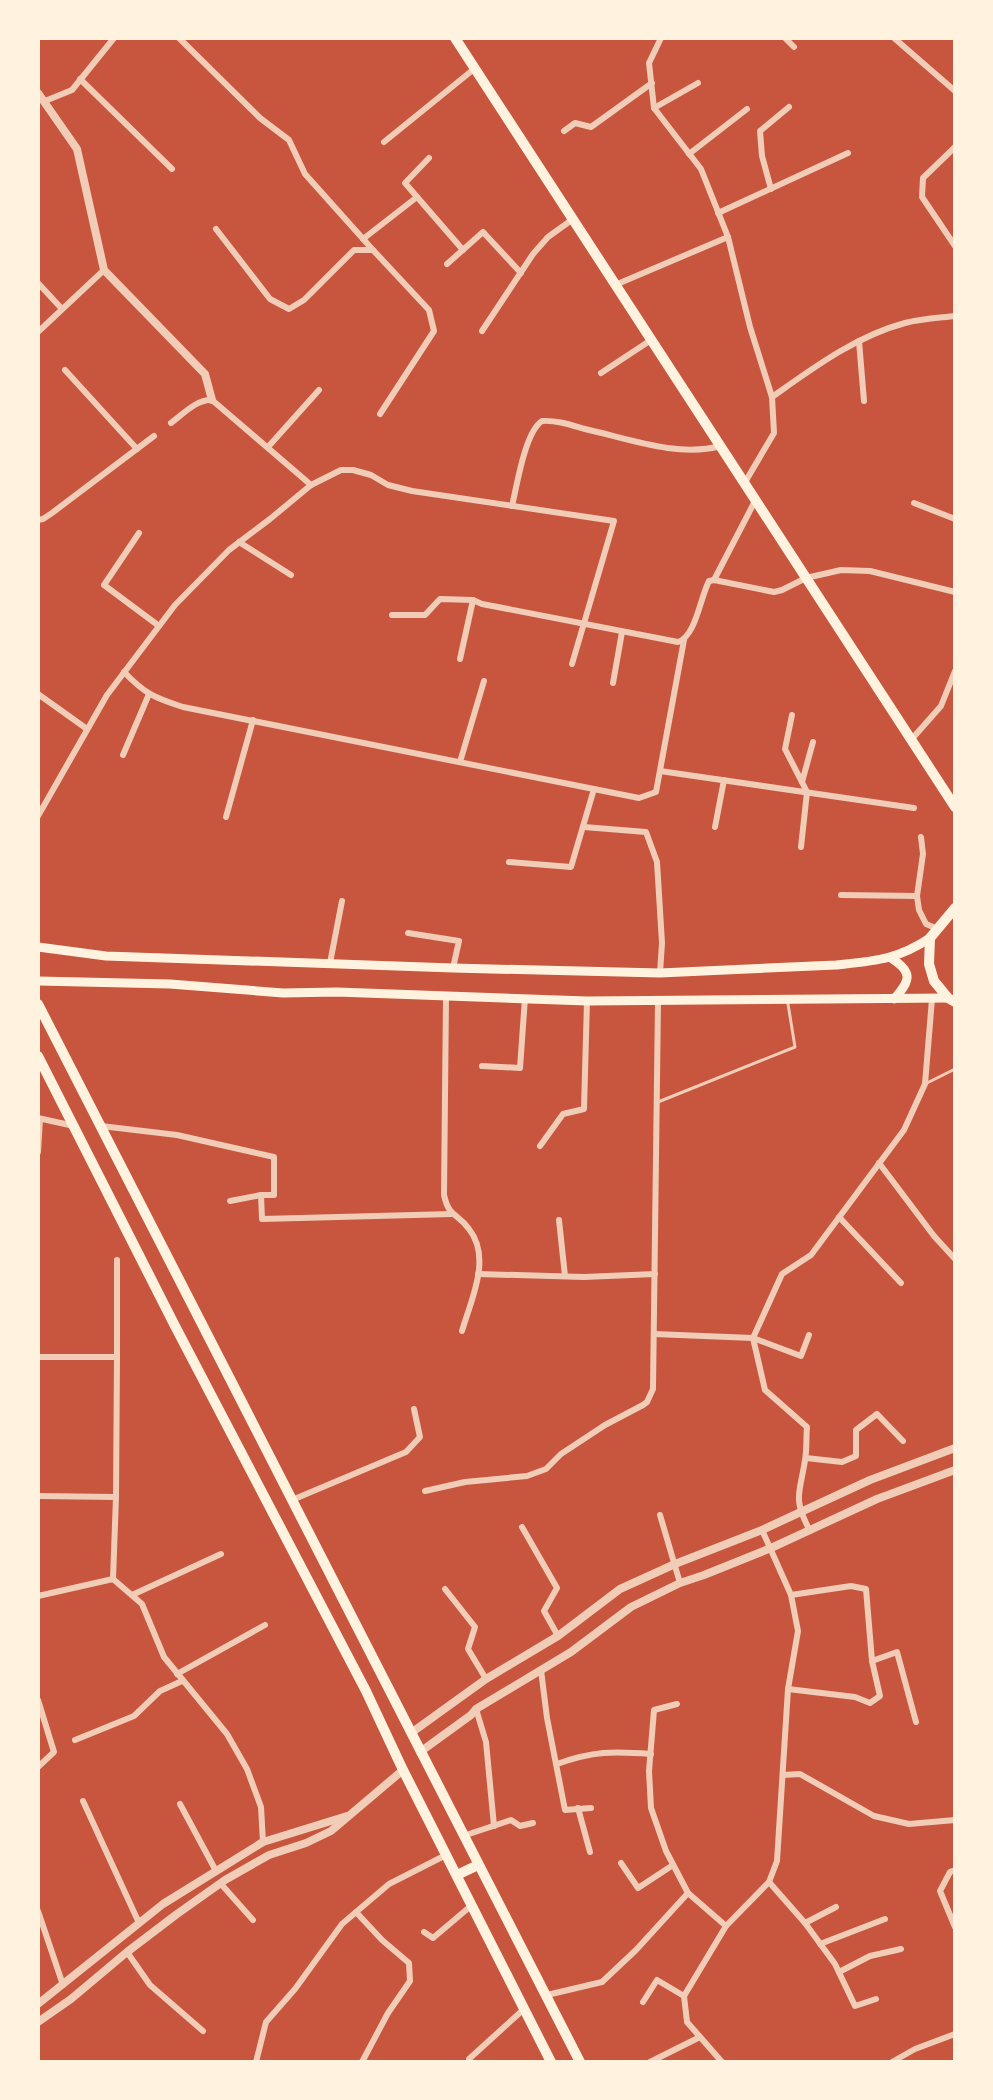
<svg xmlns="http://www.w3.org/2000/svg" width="993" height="2100" font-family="Overpass,sans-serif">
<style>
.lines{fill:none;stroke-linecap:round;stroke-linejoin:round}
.service{stroke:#f1ccb7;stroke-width:3}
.minor{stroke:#f1ccb7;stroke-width:6}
.tertiary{stroke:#f1ccb7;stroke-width:8}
.secondary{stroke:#fff3e0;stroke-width:9}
.primary{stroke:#fff3e0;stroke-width:10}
</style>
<rect width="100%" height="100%" fill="#c8553d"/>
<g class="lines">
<g class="service">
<path d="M925,1084L955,1069"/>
<path d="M658,1102L795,1047L788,1004"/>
</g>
<g class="minor">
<path d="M179,38L260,118L289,140L305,174L373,250"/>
<path d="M661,38L649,63L654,108L701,169L728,237L750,327L772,397L774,433L744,484"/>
<path d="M785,38L794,47"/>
<path d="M894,38L955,91"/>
<path d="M80,79L172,169"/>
<path d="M45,101L72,90L114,38"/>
<path d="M654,108L698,83"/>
<path d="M564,131L575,123L591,127L652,83"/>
<path d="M384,142L474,69"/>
<path d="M955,147L923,178L922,197L955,246"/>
<path d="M689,154L747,109"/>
<path d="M429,158L405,183L463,250"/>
<path d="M771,189L762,156L760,131L789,107"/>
<path d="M718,213L848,153"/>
<path d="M216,229L270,299L289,309L304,300L354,250H373L429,310L434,331L380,414"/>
<path d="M363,239L417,197"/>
<path d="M447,264L483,232L521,273"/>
<path d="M38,283L62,309"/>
<path d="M615,285L728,237"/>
<path d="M39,331L104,270"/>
<path d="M482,331L533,254L548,237L573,219"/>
<path d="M859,341L864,401"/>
<path d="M65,370L137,449"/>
<path d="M601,373L651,340"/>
<path d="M772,397C813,368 856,336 905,323C921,319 938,318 955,316"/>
<path d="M171,423C183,414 197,399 212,400L311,485"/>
<path d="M268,447L319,390"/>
<path d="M914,503L955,519"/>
<path d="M512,506C517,485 525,432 542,421C557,420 571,425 585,429C626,438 679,458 720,446"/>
<path d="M38,520L43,519L52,513L154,436"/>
<path d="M139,533L104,585L159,626"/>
<path d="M239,542L291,575"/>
<path d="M714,580L755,501"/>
<path d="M392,615H425L440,599L473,600"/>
<path d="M460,659L473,600L482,604L678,642C696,636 700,598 709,581L714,580L774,592L782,590L806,578L841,570L870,571L955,592"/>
<path d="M124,672C145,694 155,698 183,707L639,798L656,792L684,640"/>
<path d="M613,683L622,632"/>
<path d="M38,694L87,729"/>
<path d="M792,715L785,749L807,792L801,847"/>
<path d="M911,740L941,706L955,671"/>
<path d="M123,755L149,694"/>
<path d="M460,762L484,681"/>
<path d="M660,771L914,808"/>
<path d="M802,782L813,742"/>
<path d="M38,816L107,695L175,605L229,550L270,519L311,485L341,470H353L371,475L388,485L412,491L614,521L572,664"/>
<path d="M226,817L253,720"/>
<path d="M584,827L646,832L657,862L662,943L660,973"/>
<path d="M715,827L724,780"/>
<path d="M921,837L923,854L917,896L919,910L926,924L938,929"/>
<path d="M509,862L571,867L594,789"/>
<path d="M841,895L917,896"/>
<path d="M408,933L459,941L453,968"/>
<path d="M330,963L342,901"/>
<path d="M446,997L444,1195C449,1218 457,1212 469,1229C492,1258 471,1300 462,1331"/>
<path d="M482,1066L520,1068L525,998"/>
<path d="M38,1118L74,1126"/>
<path d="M101,1126L177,1135L274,1157V1195H261L230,1201"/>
<path d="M540,1146L563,1114L584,1109L587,1001"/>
<path d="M38,1152L40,1119"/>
<path d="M879,1163L934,1236L955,1259"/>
<path d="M261,1195L262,1219L452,1214"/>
<path d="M839,1217L901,1283"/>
<path d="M559,1220L565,1276"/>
<path d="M478,1274L584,1277L655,1274"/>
<path d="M654,1334L753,1338L782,1274L811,1255L904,1130L925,1084L932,999"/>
<path d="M753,1338L765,1390L807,1427C806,1438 807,1449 805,1460C800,1494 792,1497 810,1531"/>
<path d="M753,1338L801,1356L809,1335"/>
<path d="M38,1357H117V1260"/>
<path d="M806,1458L842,1462L856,1456V1430L877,1414L903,1441"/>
<path d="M425,1491L465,1482L527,1476L546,1469L561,1454L605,1425L643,1405L647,1402L653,1389L658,1002"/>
<path d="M38,1496L116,1497"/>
<path d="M292,1500L406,1452L420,1437L414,1409"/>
<path d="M660,1515L680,1583"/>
<path d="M522,1527L557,1588L544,1611L558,1636"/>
<path d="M113,1579L142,1604L164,1657L227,1734L247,1769L261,1807L263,1842"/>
<path d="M113,1579L116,1497L117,1357"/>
<path d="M445,1589L475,1627L468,1649L486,1679"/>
<path d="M132,1595L221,1554"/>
<path d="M38,1596L113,1579"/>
<path d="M872,1661L897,1652L916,1722"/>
<path d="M541,1670L547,1718L565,1810L591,1808"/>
<path d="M177,1674L265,1625"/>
<path d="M788,1689L855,1697L870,1703L880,1696L872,1661L866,1589L851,1586L791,1595"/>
<path d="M38,1700L54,1752L38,1767"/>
<path d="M677,1704L654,1710L649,1771L651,1808L666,1851L688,1893L726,1926"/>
<path d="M476,1709L486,1742L494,1826"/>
<path d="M75,1740L134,1716L160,1691L182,1681"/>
<path d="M557,1764C593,1751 613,1751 651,1754"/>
<path d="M783,1775L800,1774L874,1816L909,1824L955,1820"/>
<path d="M83,1801L139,1923"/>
<path d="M180,1804L216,1871"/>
<path d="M578,1808L590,1852"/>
<path d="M463,1836L511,1820L520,1826L533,1823"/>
<path d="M621,1863L638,1888L673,1865"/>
<path d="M955,1870L950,1872L940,1891L955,1927"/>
<path d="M769,1882L805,1923L835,1964L855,2006L876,1999"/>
<path d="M221,1884L253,1920"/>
<path d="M38,1911L63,1985"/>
<path d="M356,1912L382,1940L409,1963L410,1981L388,2013L362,2062"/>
<path d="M805,1923L836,1907"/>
<path d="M424,1932L433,1938L472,1905"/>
<path d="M820,1944L885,1919"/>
<path d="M127,1952L150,1985L203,2031"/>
<path d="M839,1972L870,1956L901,1949"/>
<path d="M547,1995L602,1982L636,1950L688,1893"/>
<path d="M643,2002L657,1980L684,1996"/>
<path d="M256,2062L266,2022L295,1989L342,1924L389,1884L446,1855"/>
<path d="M469,2062V2059L524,2009"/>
<path d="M650,2062L700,2037"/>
<path d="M722,2062L687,2022L684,1996L726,1926L769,1882L777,1861L788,1689L798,1631L791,1595L762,1530"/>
<path d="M892,2062L915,2049L955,2034"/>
</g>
<g class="tertiary">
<path d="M38,93L77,149L104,270L205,374L212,400"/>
<path d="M411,1733L486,1679L558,1636L620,1589L675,1564L762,1530L870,1480L955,1448"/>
<path d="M420,1752L471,1715L476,1709L571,1652L631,1607L680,1583L704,1575L771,1548L877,1499L955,1470"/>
<path d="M38,2004L163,1904L263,1842L347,1816"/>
<path d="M38,2022L71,1999L127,1952L177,1914L225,1880L269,1855L306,1843L331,1831L403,1770"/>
</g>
<g class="secondary">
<path d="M38,947L106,956L453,968L660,973L836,965C874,961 897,960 930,938"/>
<path d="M891,958C913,972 911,980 894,999"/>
<path d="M38,981L170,984L283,993L337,992L587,1001L948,998"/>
</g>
<g class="primary">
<path d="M455,38L955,807"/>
<path d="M955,908L930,938L929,964L934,981L948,998L955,1002"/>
<path d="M38,1004L580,2062"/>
<path d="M38,1056L175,1326L366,1691L403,1770L551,2062"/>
<path d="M457,1875L478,1865"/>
</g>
</g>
<rect width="993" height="2100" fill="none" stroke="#fff3e0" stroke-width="80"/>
</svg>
